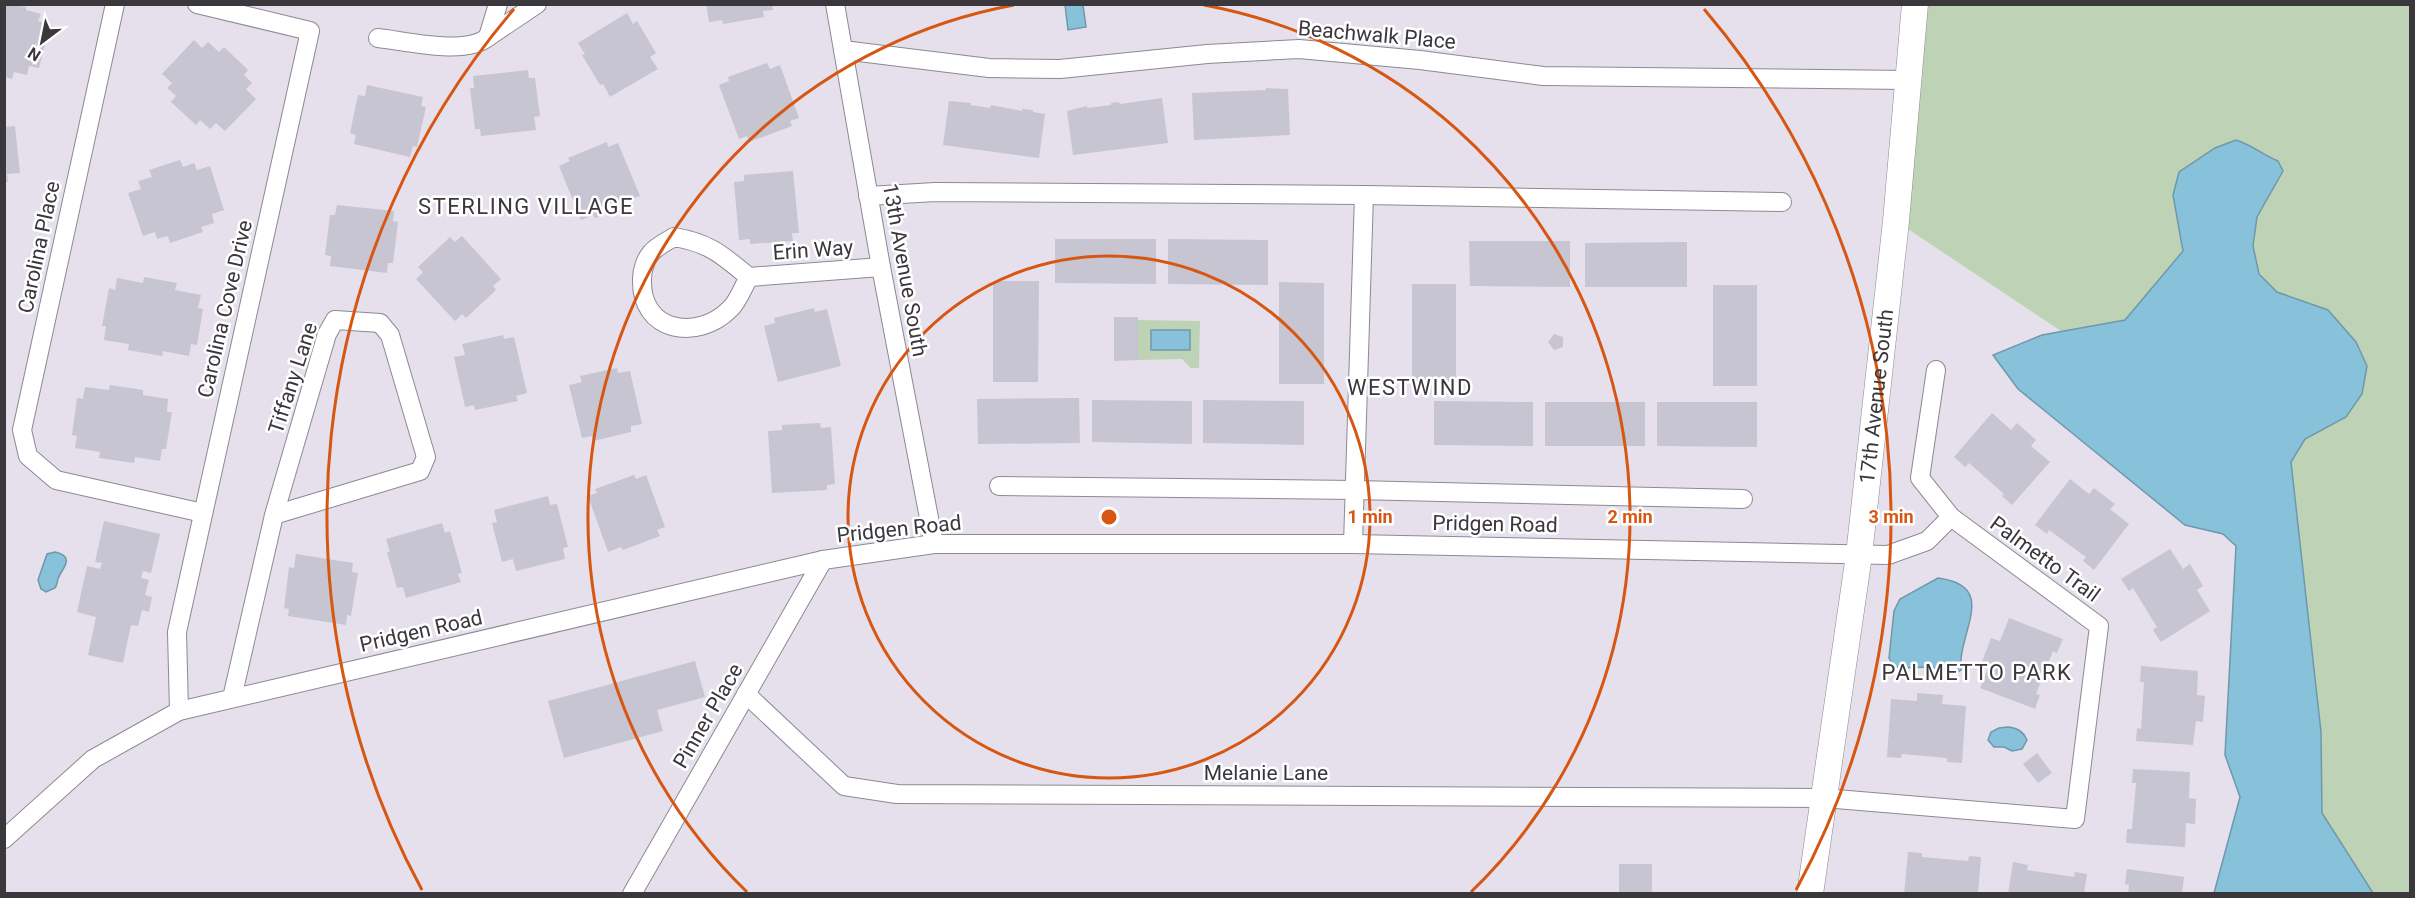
<svg xmlns="http://www.w3.org/2000/svg" width="2415" height="898" font-family="Roboto,sans-serif">
<style>
.green{fill:#bed3b5}
.water{fill:#87c1da;stroke:#7098ab;stroke-width:1.5}
.building{fill:#c7c5d1}
.lines{fill:none;stroke-linecap:round;stroke-linejoin:round}
.street-casing{stroke:#8d8993;stroke-width:20}
.secondary-casing{stroke:#8d8993;stroke-width:27}
.street{stroke:#fff;stroke-width:18}
.secondary{stroke:#fff;stroke-width:26}
.ring{fill:none;stroke:#d75611;stroke-width:3}
.labels{text-anchor:middle;dominant-baseline:central;stroke-width:5;stroke-linejoin:round;paint-order:stroke}
.street-label{font-size:21px;fill:#3a383d;stroke:#fff}
.neighbourhood-label{font-size:22px;letter-spacing:1.5px;fill:#3a383d;stroke:#fff}
.centre{fill:#d75611;stroke:#fff;stroke-width:3}
.ring-label{font-size:18px;text-anchor:middle;font-weight:bold;fill:#d75611;stroke:#fff;stroke-width:5;stroke-linejoin:round;paint-order:stroke}
</style>
<rect width="100%" height="100%" fill="#e5e0ec"/>
<g class="green">
<path d="M1916,5H2410V893H2264L2281,478L1896,221Z"/>
<path d="M1138,320L1200,321L1199,368H1191L1182,359L1138,360Z"/>
</g>
<g class="water">
<path d="M1065,5H1083L1086,27L1068,30Z"/>
<path d="M2236,140C2252,145 2263,155 2278,161L2283,171L2257,217L2253,246L2259,274L2277,292L2328,310L2356,342L2367,366L2362,394L2346,417L2305,439L2291,462L2321,732L2322,813L2373,893H2214L2240,797L2225,755L2236,546L2223,534L2185,525L2018,389L1993,355L2042,335L2125,320L2183,251L2173,195L2179,172L2215,148Z"/>
<rect x="1151" y="330" width="39" height="20"/>
<path d="M55,552C77,557 61,569 58,579C57,582 57,585 55,588L46,592L41,589L38,580L47,554Z"/>
<path d="M1938,578C2000,586 1957,633 1961,670L1956,673L1931,667L1899,668L1893,665L1889,658L1894,611L1900,599Z"/>
<path d="M2008,727C2017,728 2023,731 2027,740L2022,749L2012,751L2004,747H1994L1988,740L1991,732L1999,728Z"/>
</g>
<g class="building">
<path d="M5,4L26,7V10L41,14L38,21L50,24L39,68L29,66L27,75L14,72L12,79L5,77Z"/>
<path d="M706,4H772L773,10L763,11L764,17L723,24L722,20L709,22Z"/>
<path d="M627,13L633,24L637,21L656,53L650,57L658,69L610,97L603,84L600,85L582,55L585,54L578,43Z"/>
<path d="M194,40L202,48L208,42L219,52L224,47L248,70L244,75L252,83L246,89L256,99L225,131L216,123L210,129L200,120L196,125L171,102L176,96L167,88L172,83L162,74Z"/>
<path d="M767,63L770,69L780,65L799,118L790,121L792,126L749,142L747,136L739,139L719,85L729,81L728,77Z"/>
<path d="M528,70L529,78H535L540,116L534,117L536,130L481,136L480,129H475L470,88H474L473,76Z"/>
<path d="M367,85L423,97L421,106L426,107L417,147L413,146L410,157L354,144L356,135L350,133L358,95L365,96Z"/>
<path d="M1266,88L1288,89L1290,135L1194,140L1192,93L1266,90Z"/>
<path d="M1162,98L1168,143L1073,155L1067,111L1087,106V108L1111,105V103L1119,102L1120,104Z"/>
<path d="M949,101L971,103L970,105L990,108L991,105L1022,111V109L1033,110V112L1045,114L1039,158L943,145Z"/>
<path d="M15,126L20,173L7,174L8,182H4V127Z"/>
<path d="M607,142L608,147L618,143L640,196L626,201L628,205L595,218L594,215L581,220L559,166L570,161L568,158Z"/>
<path d="M180,160L183,167L194,163L197,170L210,166L224,210L212,214L214,223L201,227L203,232L170,243L168,236L157,239L155,232L143,236L128,193L141,189L138,181L152,177L149,170Z"/>
<path d="M793,171L799,233H792L793,241L750,244V239L739,240L734,182L744,181V175Z"/>
<path d="M337,205L394,211L393,221L398,222L393,263H388L387,273L330,266L331,256L325,255L330,215H335Z"/>
<path d="M462,236L501,279L493,286L496,290L466,318L462,314L455,321L416,279L423,272L418,267L450,237L455,242Z"/>
<path d="M1055,239H1156V284L1055,283Z"/>
<path d="M1168,239L1268,240V285L1168,284Z"/>
<path d="M1469,241H1570V287L1470,286Z"/>
<path d="M1687,242V287H1585V243Z"/>
<path d="M144,277L177,283L175,290L201,295L198,308L203,309L197,345L191,344L189,356L163,351L162,356L128,350L129,344L104,340L106,326H102L109,288L115,290L117,278L143,283Z"/>
<path d="M993,281H1039L1038,382H993Z"/>
<path d="M1279,282L1324,283V384H1279Z"/>
<path d="M1412,284H1456V384L1412,383Z"/>
<rect x="1713" y="285" width="44" height="101"/>
<path d="M814,308L815,312L827,309L841,366L778,382L764,326L775,323L774,318Z"/>
<path d="M1114,317H1138V360L1114,361Z"/>
<path d="M1554,334L1563,337V347L1554,350L1548,342Z"/>
<path d="M503,335L504,339L514,337L527,393L516,396L518,401L475,410L474,405L465,407L454,357L465,355L462,344Z"/>
<path d="M617,368L618,373L630,371L642,424L631,426V432L593,441L592,436L582,438L569,385L582,382L580,376Z"/>
<path d="M110,385L143,390V395L168,399L167,412H172L166,449H162L160,461L135,457L134,463L99,458L100,452L75,448L77,436L72,435L77,398L83,399L85,387L109,390Z"/>
<path d="M1079,398L1080,443L978,444L977,399Z"/>
<path d="M1092,400L1192,401V444L1092,442Z"/>
<path d="M1203,400L1304,401V445L1203,443Z"/>
<path d="M1434,401L1533,402V446L1434,445Z"/>
<rect x="1545" y="402" width="100" height="44"/>
<path d="M1657,402H1757V447L1657,446Z"/>
<path d="M1992,413L2011,430L2017,423L2036,440L2031,446L2050,462L2012,505L2002,496L2004,494L1969,463L1965,467L1954,457Z"/>
<path d="M820,423L821,428L831,427L835,484L827,485V490L772,493L768,431L782,430V425Z"/>
<path d="M634,475L636,479L646,475L665,527L657,530L660,536L623,550L621,547L608,552L588,496L597,493L595,489Z"/>
<path d="M2070,479L2089,494L2094,488L2115,504L2110,509L2129,524L2094,570L2083,561L2086,557L2049,530L2047,534L2035,525Z"/>
<path d="M548,496L550,505L557,504L568,547L563,548L565,559L516,571L513,559L502,562L492,523L497,522L494,510Z"/>
<path d="M104,521L160,534L151,573L143,571L141,578L149,580L145,595L152,597L149,612L142,610L138,626L131,625L123,663L88,655L96,617L77,612L87,566L100,569L102,563L95,562Z"/>
<path d="M442,523L445,533L450,531L462,573L458,574L461,582L406,598L403,587L397,588L387,552H390L386,539Z"/>
<path d="M2170,549L2183,569L2190,564L2203,586L2197,590L2210,611L2161,642L2153,630L2157,627L2133,588L2129,591L2121,579Z"/>
<path d="M296,554L353,563L352,572L358,573L351,616L347,615L346,625L288,616L289,609L284,608L289,567L294,568Z"/>
<path d="M2009,618L2063,639L2057,653L2053,651L2036,694L2040,695L2035,709L1980,688L1989,665L1982,662L1991,638L2000,641Z"/>
<path d="M695,661L705,697L657,710L663,731L564,758L548,701Z"/>
<path d="M2141,666L2198,671L2197,695L2205,696L2203,722L2196,721L2193,745L2136,741L2137,728L2141,729L2144,682H2140Z"/>
<path d="M1917,693L1943,695L1942,704L1966,706L1962,763L1947,762V758L1902,754L1901,758L1887,757L1891,699L1917,701Z"/>
<path d="M2037,753L2052,773L2038,783L2023,764Z"/>
<path d="M2133,769L2190,772L2189,798L2196,799L2195,824L2186,823L2185,847L2126,843L2127,829H2132L2136,783H2132Z"/>
<path d="M1908,852L1922,853V857L1968,861L1969,856L1981,857L1978,894H1904Z"/>
<path d="M2013,862L2028,865L2027,870L2074,877L2075,872L2087,874L2084,894H2008Z"/>
<rect x="1619" y="864" width="33" height="30"/>
<path d="M2127,869L2184,877L2182,894H2128L2129,885L2125,884Z"/>
</g>
<g class="lines">
<defs>
<g id="street">
<path d="M115,4L22,430L28,456L56,480L203,513"/>
<path d="M498,4L488,37L537,4"/>
<path d="M835,4L881,267L934,544"/>
<path d="M378,38C406,41 466,56 488,37"/>
<path d="M843,50L989,68L1060,69L1207,54L1299,49L1420,60L1543,76L1908,80"/>
<path d="M1364,195L1782,202"/>
<path d="M868,196L935,192L1364,195L1353,544"/>
<path d="M749,277C743,287 738,302 730,309C697,342 640,332 642,279C642,271 645,260 651,253C657,246 666,242 674,237C710,243 722,255 749,277L881,267"/>
<path d="M999,486L1355,490L1743,499"/>
<path d="M746,694L844,786L897,794L1824,798L2075,819L2099,626L1951,517L1920,478L1936,370"/>
<path d="M232,698L274,515L327,334L335,320L380,323L390,335L426,457L420,471L274,515"/>
<path d="M179,711L177,632L310,31L197,4"/>
<path d="M4,839L93,759L179,711L823,560L934,544H1353L1888,555L1927,541L1951,517"/>
<path d="M632,894L823,560"/>
</g>
<g id="secondary">
<path id="s1" d="M1810,894L1859,555L1896,221L1915,4"/>
</g>
</defs>
<use href="#street" class="street-casing"/>
<use href="#secondary" class="secondary-casing"/>
<use href="#street" class="street"/>
<use href="#secondary" class="secondary"/>
</g>
<g class="ring">
<circle cx="1109" cy="517" r="261"/>
<path d="M747 892A521 521 0 0 1 1014 5M1204 5A521 521 0 0 1 1471 892"/>
<path d="M422 890A782 782 0 0 1 514 9M1704 9A782 782 0 0 1 1796 890"/>
</g>
<g class="labels">
<g class="street-label">
<text transform="translate(1377 35) rotate(5)">Beachwalk Place</text>
<text transform="translate(39 247) rotate(-78)">Carolina Place</text>
<text transform="translate(813 250) rotate(-4)">Erin Way</text>
<text transform="translate(905 270) rotate(80)">13th Avenue South</text>
<text transform="translate(225 309) rotate(-77)">Carolina Cove Drive</text>
<text transform="translate(293 378) rotate(-72)">Tiffany Lane</text>
<text stroke="none"><textPath href="#s1" startOffset="502">17th Avenue South</textPath></text>
<text transform="translate(1495 524) rotate(1)">Pridgen Road</text>
<text transform="translate(899 529) rotate(-6)">Pridgen Road</text>
<text transform="translate(2045 559) rotate(36)">Palmetto Trail</text>
<text transform="translate(421 631) rotate(-13)">Pridgen Road</text>
<text transform="translate(708 716) rotate(-60)">Pinner Place</text>
<text x="1266" y="773">Melanie Lane</text>
</g>
<g class="neighbourhood-label">
<text x="526" y="206">STERLING VILLAGE</text>
<text x="1410" y="387">WESTWIND</text>
<text x="1977" y="672">PALMETTO PARK</text>
</g>
</g>
<circle cx="1109" cy="517" r="9" class="centre"/>
<g class="ring-label">
<text x="1370" y="523">1 min</text>
<text x="1630" y="523">2 min</text>
<text x="1891" y="523">3 min</text>
</g>
<rect width="2415" height="898" fill="none" stroke="#3a383d" stroke-width="12"/>
<g transform="translate(42 42) rotate(212)" stroke="#ffffff" stroke-width="4.5" paint-order="stroke">
<path d="M0-4.5L10 22L0 15L-10 22Z" fill="#3a383d"/>
<text y="-9" font-size="16" font-weight="bold" text-anchor="middle" fill="#3a383d">N</text>
</g>
</svg>
